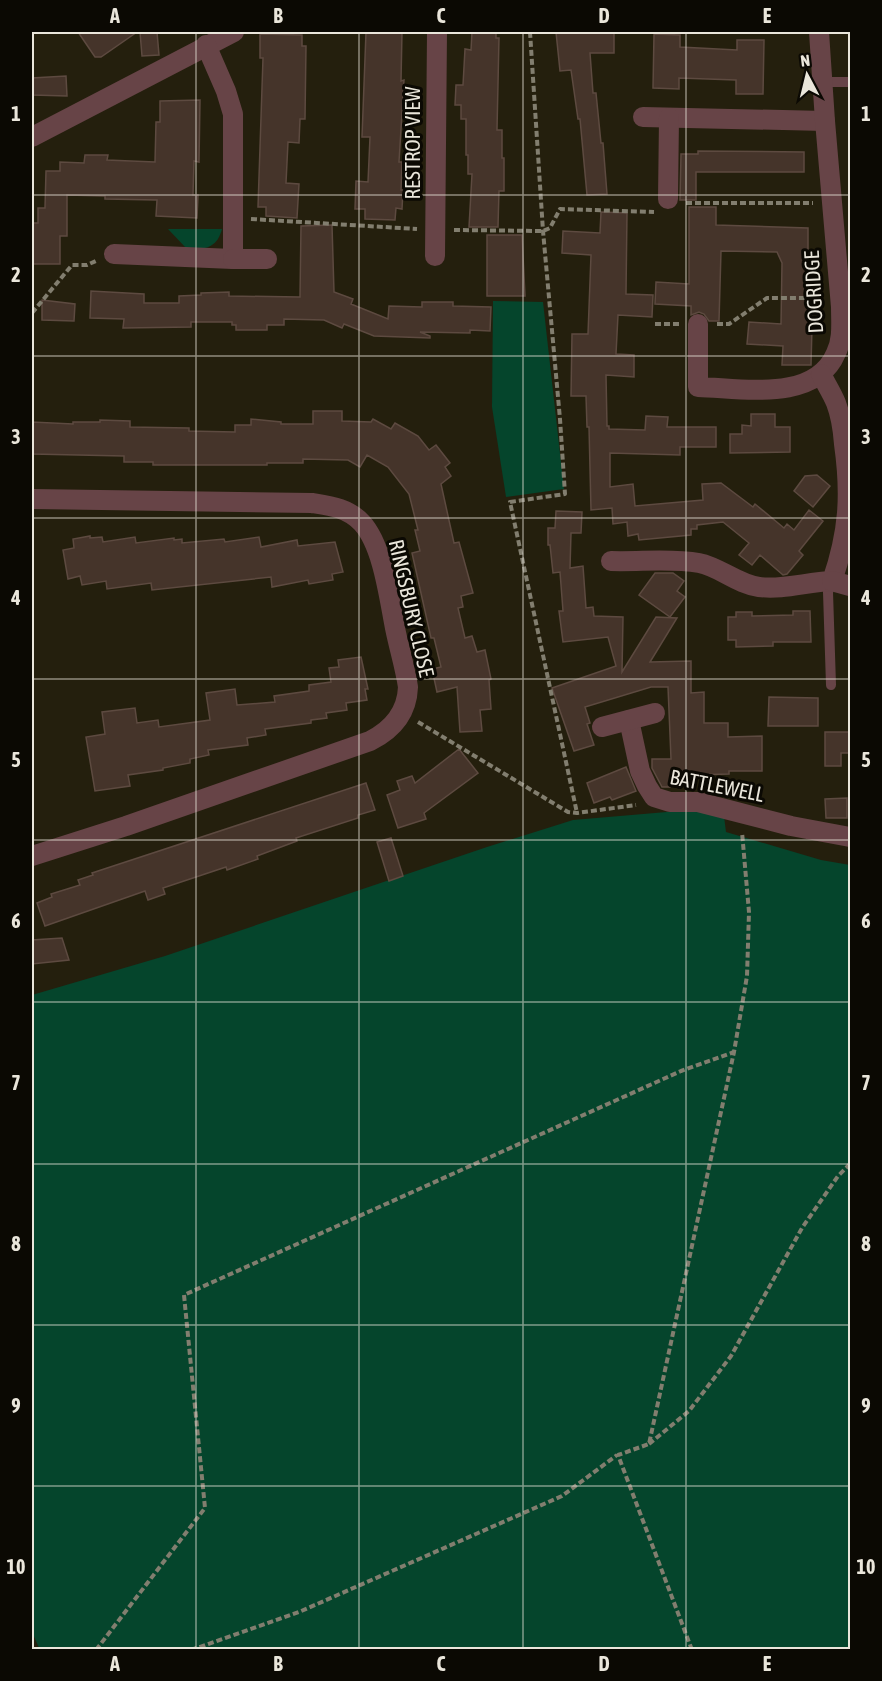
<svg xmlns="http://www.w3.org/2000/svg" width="882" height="1681" font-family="'Asap Condensed',sans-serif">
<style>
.green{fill:#05452c}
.building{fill:#45342a;stroke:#5d4a40;stroke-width:1.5}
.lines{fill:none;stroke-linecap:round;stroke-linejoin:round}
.path{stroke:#827e6f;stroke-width:4;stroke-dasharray:6 3;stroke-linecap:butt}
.service{stroke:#674447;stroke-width:10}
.minor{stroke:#674447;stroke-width:20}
.grid{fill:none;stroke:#eae6db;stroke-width:1.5;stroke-opacity:0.55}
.labels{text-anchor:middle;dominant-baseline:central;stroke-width:6;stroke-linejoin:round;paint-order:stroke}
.street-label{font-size:21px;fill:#eae6db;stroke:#0b0903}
.neatline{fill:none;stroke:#eae6db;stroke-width:2}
.grid-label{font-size:20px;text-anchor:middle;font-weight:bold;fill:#eae6db}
</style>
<rect width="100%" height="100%" fill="#241f0d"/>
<g class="green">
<path d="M168,229H222C217,248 205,250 187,249Z"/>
<path d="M493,301L543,302L564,489L506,497L492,407Z"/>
<path d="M690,810L724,816L726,832L821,860L850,865V1649L40,1650L32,1632V995L165,956L487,847L573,820Z"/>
</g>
<g class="building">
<path d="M78,32H137L101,57H95Z"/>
<path d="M140,32H157L159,55L142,56Z"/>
<path d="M366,32H402L401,81L404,80L399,162H402L401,190H403L402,209L396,208L395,220L365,219V209H355L356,181L368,182L370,137H362Z"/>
<path d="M472,32H496V38H499L497,130H502V158H504V191H499L498,227H469L472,174H468V155H466V119H461V105H455L456,85H463L465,49L471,50Z"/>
<path d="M556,32H614V53H590L593,93H596L601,143H603L607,194L587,195L580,119H578L571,70L560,71Z"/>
<path d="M260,34L302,35V46H306L305,119H300L299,143L288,142L286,183L299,184L297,218L266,216V207H258L263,58H260Z"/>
<path d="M654,34L680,35V47L737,50V40H764L763,94H736V80L679,78V89L653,88Z"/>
<path d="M66,76L67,96L32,95V78Z"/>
<path d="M200,100L199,162L194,161L193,195H198L197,218L156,216L157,200L105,199V196L67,195V236H60V264H32V223H38V208H45L46,171H60V162L84,163L85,155H108L107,160L155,162L156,122H160V101Z"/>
<path d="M698,151L804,152V172H696V200H680L681,154H698Z"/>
<path d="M689,207H716V225L808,228V288H813L811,365H782L783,346L747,344L749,322L781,324L782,263L777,252L721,251L719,321H709L704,314L699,312L691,315V306L655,304L656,282L689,284Z"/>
<path d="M601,212L627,213L626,294L653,295L652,317L618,315L616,354L634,355V377L606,375L607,426H609V429L645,430L646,416L668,417L667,427H716V447H680V455L610,453V487L633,484L635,506L703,500L702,484L721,483L753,507L755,504L784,528L787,524L794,530L809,510L823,521L799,551L803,555L787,574L783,575L760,555L752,565L739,555L749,543L723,522L697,525V529H691V535L639,540L638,534L628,536L627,522L613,524L612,508L591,510L589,427H587L586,396H571L572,334H588L591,255L562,253L563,231L600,233Z"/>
<path d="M332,225L334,292L353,299L351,304L388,319L389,306L422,307V302H453V306L491,307L490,331L470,330V333L420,332L430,336V338L374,336L344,324L342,328L324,320L284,319V325H267V330H236V325H232V322H191V327L123,328L124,319L90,318L91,291L144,294V303H179V296L201,295V293L229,292V296L300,297L301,226Z"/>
<path d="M487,235H522L525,296H487Z"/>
<path d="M42,300L75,304L74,321L42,320Z"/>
<path d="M313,411H342V421L371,422L373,419L391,429L395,423L418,436L429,450L436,445L450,463L445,467L451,476L441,484L454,543L459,542L473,593L461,596L463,607L458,608L465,638L472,636L477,652L485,650L491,679L489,680L491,709L480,710L482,731L460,732L457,687L437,692L432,669L441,667L434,638H431L412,553L420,551L415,530H418L409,494L388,467L367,455L360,467L348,460L303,459V463H267V465H153V462H124V456L32,454V422L73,424V422H100V420L130,421V427L189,428V431L235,432V425H251V419L281,422V424H313Z"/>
<path d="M751,414H775V427H790V452L730,453V434H742V425L751,426Z"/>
<path d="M817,475L830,486L813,507L794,491L805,476Z"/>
<path d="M556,511L582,512L581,533H571L570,568L583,566L586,608L593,607L594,616L623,617L622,672L656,617L677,618L650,662L691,661V693L704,692V723H728V737L762,736V771H729V774L692,775V783H670V787H662L652,768V759H671L668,687H651L585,707L590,723L587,724L594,745L574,751L552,688L616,666L608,637L563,642L559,611H563L560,572L553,573L550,545H548V528H555Z"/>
<path d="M90,536V538L102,537L103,542L135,537L136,543L174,538V540L182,539V543L224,539L225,542L259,537L261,547L297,540L298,546L335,542L343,572L332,574L333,580L309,584L308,580L272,587L271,577L152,590L151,583L107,589L106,581L82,585L80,576L68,579L63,550L74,548L73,539Z"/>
<path d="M655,573H673L684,581L677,591L685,597L670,617L639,595Z"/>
<path d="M793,611H810L811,642H773V646L736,647V640H728V617H736V612H752V616L793,615Z"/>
<path d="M361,657L368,689H365L367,700L346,703L347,710L326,713L327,718L311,720V723L265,729L266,735L247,738L248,745L208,750L209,755L190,759V763L163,768V770L128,775L130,786L95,791L86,737L105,734L102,712L135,708L137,723L158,720L159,727L210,720L206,693L235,689L237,705L275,702L274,696L309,691V685L331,682L329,668L339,667L338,660Z"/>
<path d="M769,697L818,698V726H768Z"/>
<path d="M825,732H850V753H841V766H825Z"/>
<path d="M459,749L478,773L424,813L426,819L398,828L387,795L400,790L397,781L412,776L415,783Z"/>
<path d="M626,767L636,791L612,800L610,797L594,803L587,783Z"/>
<path d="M366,783L375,810L358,815V818L296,838L297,841L257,856L258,859L227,870L226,867L163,888L165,894L148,900L145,891L45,926L37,903L52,897L51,894L80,885L78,880L93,875L92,873Z"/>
<path d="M847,798V818H826L825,799Z"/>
<path d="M391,838L403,876L389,881L377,842Z"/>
<path d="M62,938L69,960L32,964V940Z"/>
</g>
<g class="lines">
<g class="path">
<path d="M530,32L543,231L560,419L565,494L510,502L577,813"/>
<path d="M686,203H813"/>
<path d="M251,219L417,229"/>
<path d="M454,230L543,231L550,228L560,209L654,212"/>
<path d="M32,313L72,265H87L98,260"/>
<path d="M655,324H679"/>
<path d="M717,324H729L767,298H821"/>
<path d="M418,722L568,812L577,813L636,805"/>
<path d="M649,1444L689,1411L731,1356L802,1228L838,1176L850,1164"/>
<path d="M96,1650L205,1508L184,1295L681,1071L734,1052"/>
<path d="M191,1650L299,1612L562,1496L617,1455"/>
<path d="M692,1650L618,1455L649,1444L734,1052L747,976L749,912L742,832"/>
</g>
<g class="service">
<path d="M823,82H850"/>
<path d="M831,685L828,592L832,581"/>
</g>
<g class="minor">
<path d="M643,117L825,121"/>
<path d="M32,137L234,32"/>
<path d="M668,199L669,118"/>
<path d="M114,254L233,259V114L226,91L206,45"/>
<path d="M435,256L437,32"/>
<path d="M233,259H267"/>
<path d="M698,324V387C742,388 815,403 836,353C843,339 841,323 841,307L825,121L819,32"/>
<path d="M32,499L312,503C331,506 348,508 362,523C383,546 389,598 395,628C399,648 405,667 408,687C407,713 392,730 370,741L126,826L32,856"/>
<path d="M611,561C640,562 671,558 699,563C720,567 737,584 759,587C783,590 807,582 832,581C849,532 851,494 844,444C843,430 841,416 836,403C832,393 826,384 821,374"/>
<path d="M832,581L850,586"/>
<path d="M629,720L640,771L647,786L654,797L670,802H698L791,826L850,837"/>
<path d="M602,727L655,713"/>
</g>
</g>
<path class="grid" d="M196,32V1650M359,32V1650M523,32V1650M686,32V1650M32,195H850M32,356H850M32,518H850M32,679H850M32,840H850M32,1002H850M32,1164H850M32,1325H850M32,1486H850"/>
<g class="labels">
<g class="street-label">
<text transform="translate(412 143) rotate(-90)">RESTROP VIEW</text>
<text transform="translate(813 292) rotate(-93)">DOGRIDGE</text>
<text transform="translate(412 608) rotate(77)">RINGSBURY CLOSE</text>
<text transform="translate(717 785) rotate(11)">BATTLEWELL</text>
</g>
</g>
<rect width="882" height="1681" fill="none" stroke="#0b0903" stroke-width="66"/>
<g transform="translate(807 75) rotate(353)" stroke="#0b0903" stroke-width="4.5" paint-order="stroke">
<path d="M0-4.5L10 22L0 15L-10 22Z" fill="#eae6db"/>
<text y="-9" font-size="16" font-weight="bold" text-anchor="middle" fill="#eae6db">N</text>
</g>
<rect x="33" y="33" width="816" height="1615" class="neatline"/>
<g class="grid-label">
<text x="115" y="23">A</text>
<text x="278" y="23">B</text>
<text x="441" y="23">C</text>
<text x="604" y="23">D</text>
<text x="767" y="23">E</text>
<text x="16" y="121">1</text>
<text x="866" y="121">1</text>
<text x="16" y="282">2</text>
<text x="866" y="282">2</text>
<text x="16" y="444">3</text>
<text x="866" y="444">3</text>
<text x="16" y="605">4</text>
<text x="866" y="605">4</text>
<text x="16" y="767">5</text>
<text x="866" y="767">5</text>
<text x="16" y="928">6</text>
<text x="866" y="928">6</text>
<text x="16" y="1090">7</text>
<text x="866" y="1090">7</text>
<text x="16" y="1251">8</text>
<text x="866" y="1251">8</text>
<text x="16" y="1413">9</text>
<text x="866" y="1413">9</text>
<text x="16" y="1574">10</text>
<text x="866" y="1574">10</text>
<text x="115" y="1671">A</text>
<text x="278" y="1671">B</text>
<text x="441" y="1671">C</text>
<text x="604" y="1671">D</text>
<text x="767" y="1671">E</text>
</g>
</svg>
